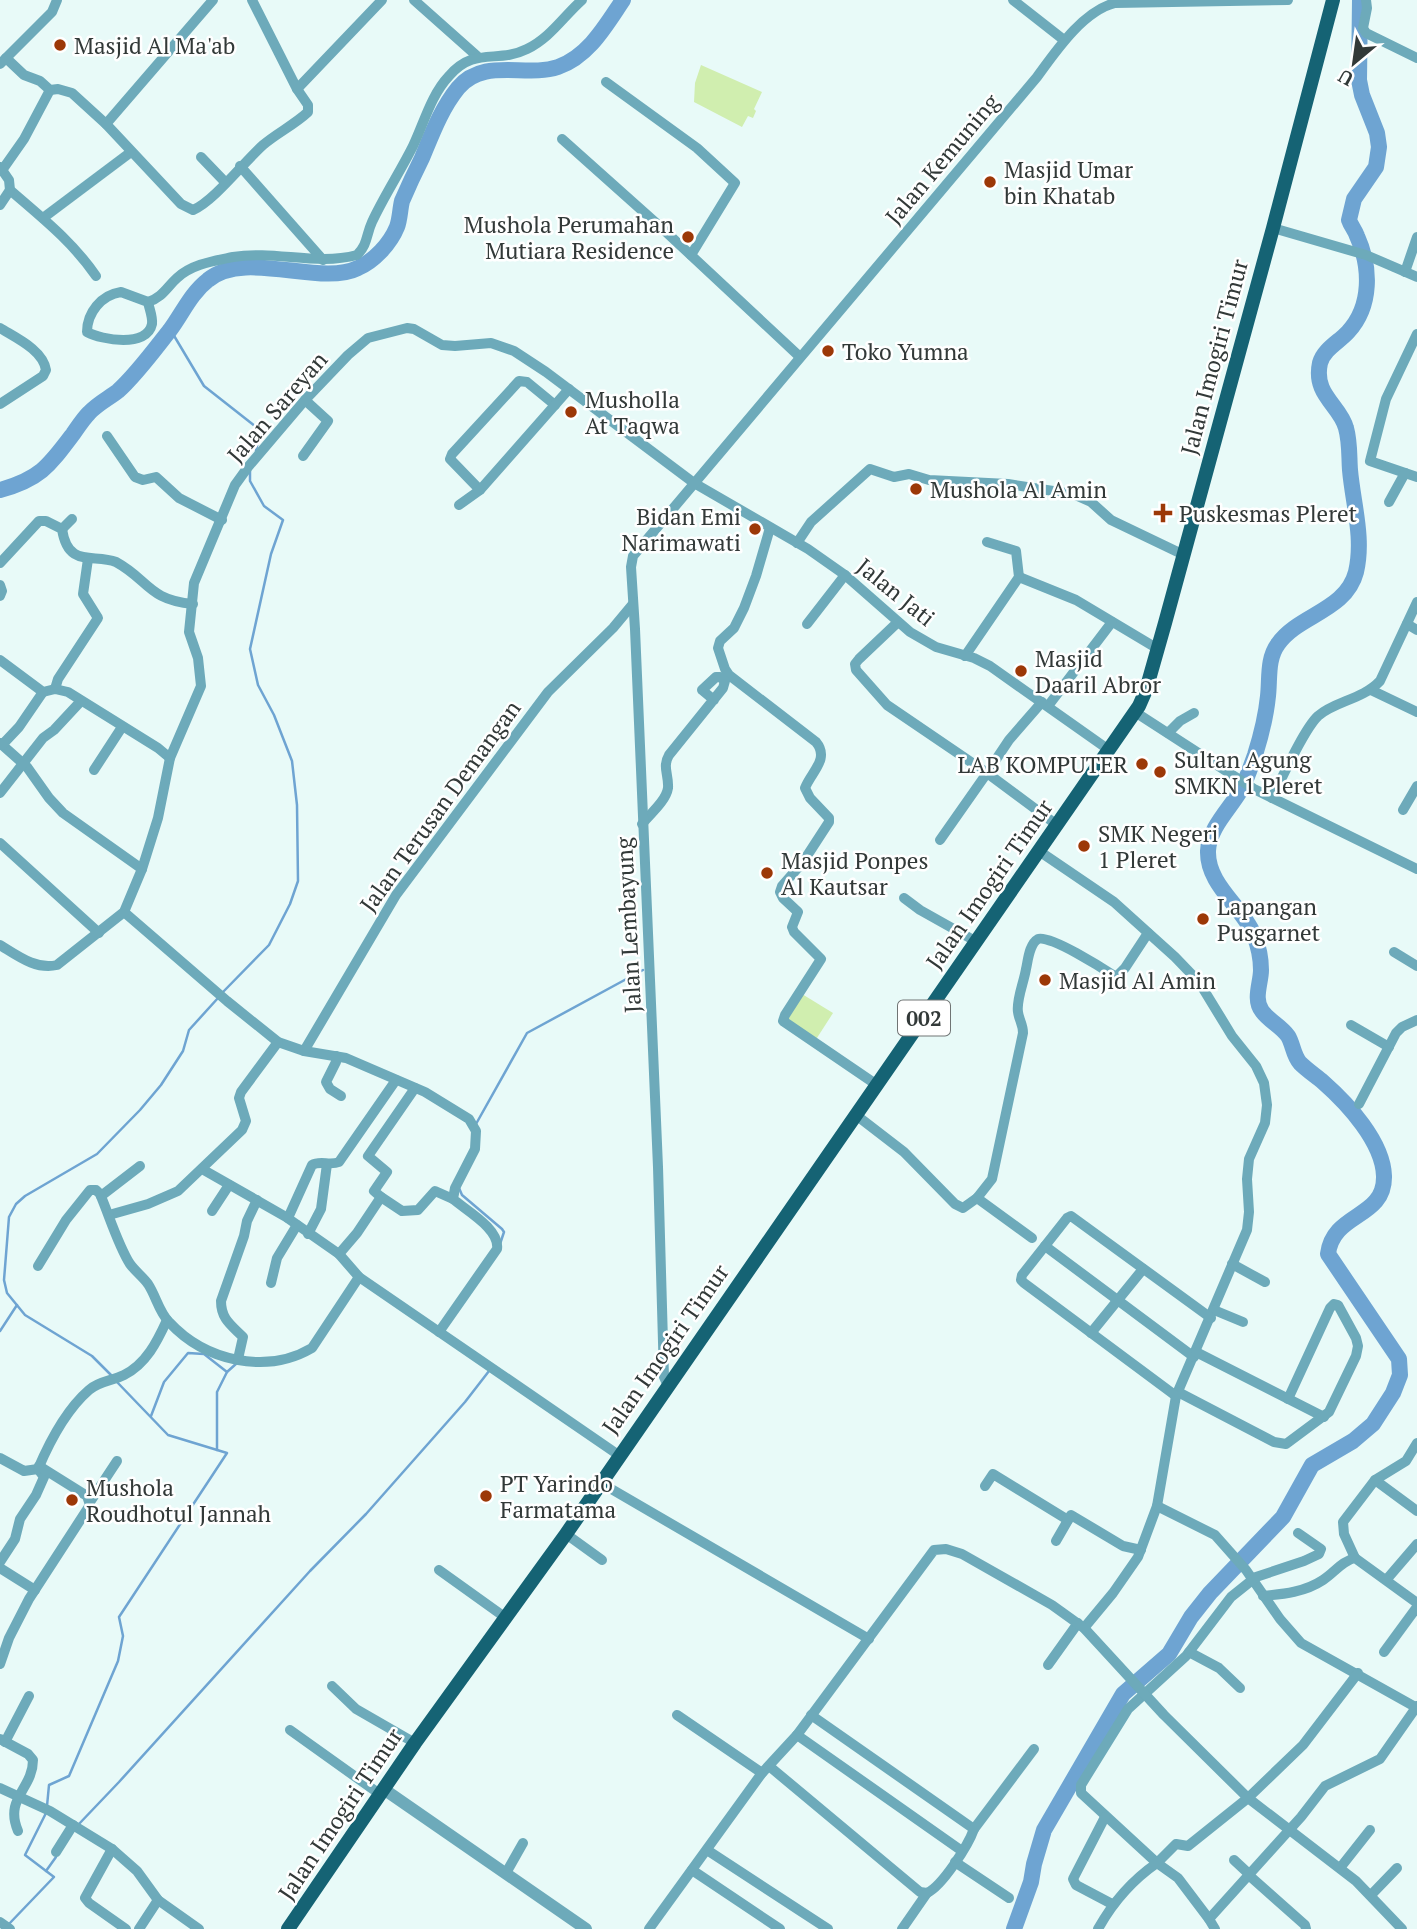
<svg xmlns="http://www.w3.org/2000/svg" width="1417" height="1929" font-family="'PT Serif',serif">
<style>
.green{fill:#d0eeaf}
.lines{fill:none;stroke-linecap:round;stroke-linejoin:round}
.stream{stroke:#6ea4d2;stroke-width:2.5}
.river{stroke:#6ea4d2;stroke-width:16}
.minor{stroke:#6daaba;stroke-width:10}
.tertiary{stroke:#6daaba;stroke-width:12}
.primary{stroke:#156374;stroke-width:14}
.poi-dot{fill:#9c3807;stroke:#fff;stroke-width:2.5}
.labels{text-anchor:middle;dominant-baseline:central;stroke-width:5;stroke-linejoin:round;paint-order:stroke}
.shield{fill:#fff;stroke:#707474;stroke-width:2}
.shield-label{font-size:21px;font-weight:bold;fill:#323938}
.poi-label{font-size:23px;fill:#323938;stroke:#fff;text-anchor:start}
.street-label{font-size:23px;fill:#323938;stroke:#fff}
</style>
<rect width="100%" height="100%" fill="#e8faf8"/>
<g class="green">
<path d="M701,65L762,92L754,109L756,111L753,118L748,116L742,127L694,102L695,83Z"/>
<path d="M802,994L833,1013L815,1041L785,1017Z"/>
</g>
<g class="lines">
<g class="stream">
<path d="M170,329L204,386L260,430L256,451"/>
<path d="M222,993L269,945L290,904L298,881L297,805L292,761L274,715L258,685L250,649L271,554L283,520L264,506L250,481V471"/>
<path d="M476,1124L527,1033L643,970"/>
<path d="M459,1188L462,1195L502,1229L504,1232L500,1244"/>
<path d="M0,1331L17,1305"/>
<path d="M112,1376L92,1356L25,1315L7,1293L4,1280L9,1217L16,1204L25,1196L97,1154L140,1110L161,1085L183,1051L189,1030L218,998"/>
<path d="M151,1416L164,1382L188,1353L204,1354L227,1372L237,1363"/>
<path d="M217,1450V1392L227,1372"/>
<path d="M47,1806L49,1785L69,1776L118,1661L123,1636L119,1617L227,1453L168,1435L116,1381"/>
<path d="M78,1825L119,1782L310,1571L366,1514L465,1402L489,1371"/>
<path d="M46,1871L56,1857"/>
<path d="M8,1925L54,1877L25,1855L46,1813"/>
</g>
<g class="river">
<path d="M0,490C40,479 49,466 73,434C78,427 83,419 89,413C97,404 109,398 118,391C136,375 155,349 170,330C182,314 191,293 208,280C245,249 320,287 358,268C374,261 390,244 397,227C400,219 400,209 402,201C408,187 415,172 422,158C432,134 441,109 458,88C484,57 525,78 558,67C589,56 606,25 623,0"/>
<path d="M1014,1929L1031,1882L1034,1864L1044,1830L1123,1694L1169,1654L1191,1617L1210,1593L1283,1517L1312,1465L1353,1441L1373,1424L1393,1393L1400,1375L1399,1359L1328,1254C1333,1212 1385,1219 1384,1176C1383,1142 1348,1104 1323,1082C1316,1076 1307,1070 1300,1063C1293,1055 1293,1044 1288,1036C1281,1026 1269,1021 1262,1011C1253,999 1261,983 1261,970C1261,959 1258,945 1254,935C1242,906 1207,885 1208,851C1209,827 1231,808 1242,788C1247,778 1251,766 1255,755C1261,736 1266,716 1268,696C1270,678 1267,659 1278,644C1298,615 1346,611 1356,572C1364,538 1353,504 1350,470C1349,457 1350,442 1346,428C1340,405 1313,395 1320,363C1324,349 1339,342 1348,332C1372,306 1371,267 1357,236C1355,230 1351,226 1349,220L1354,199L1376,167L1379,147L1377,133L1362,95L1359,80L1360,0"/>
</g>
<g class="minor">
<path d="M414,0L477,56"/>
<path d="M1013,0L1064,40"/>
<path d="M1366,0L1367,8L1363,28L1366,33L1417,58"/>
<path d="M6,58L24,75L40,81L50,90L58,89L72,93L106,124L181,204L193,210C213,202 244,162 263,145C277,133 294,125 308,112V105L297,89L252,0"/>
<path d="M0,64L52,12L57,0"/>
<path d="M606,82L697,148L735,183L691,255"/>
<path d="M297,89L382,0"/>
<path d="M106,124L213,0"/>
<path d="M562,139L665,231L800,357"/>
<path d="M201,157L225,182"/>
<path d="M240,166L323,260"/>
<path d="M0,167L9,180L10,190C41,217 72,241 96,276"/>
<path d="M3,169L24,139L50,90"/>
<path d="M0,205L10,190"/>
<path d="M43,218L131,152"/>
<path d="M1273,228L1366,255L1417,277"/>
<path d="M1405,272L1417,237"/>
<path d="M121,292L148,302C149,308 153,317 152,324C147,348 102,340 87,332C87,313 101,295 121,292Z"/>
<path d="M148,302C162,298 167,287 177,278C192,264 214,261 233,257C275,250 316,266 357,255C368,244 366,235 372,222C384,196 400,172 413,146C424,123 431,95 449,76C475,46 497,64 527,49C550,38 563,17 582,0"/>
<path d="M0,328C16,338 43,350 46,370L43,376L0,404"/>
<path d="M1417,334L1386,399L1370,461L1417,477"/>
<path d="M107,436L135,477L143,480L156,477L179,498L222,520"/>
<path d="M303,456L328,421L305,400"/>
<path d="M480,490L450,459L452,454L519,381L527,382L555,405"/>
<path d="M1389,502L1405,473"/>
<path d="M459,505L480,490L569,389"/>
<path d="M770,528L756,576L744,608L734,628L720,641L718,648L725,669L729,675L816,742C830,759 811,772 805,788L810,798L829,818V822L803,862L782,886L780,892L783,898L798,912L792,927L794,932L821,959L785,1015L783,1021L877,1085"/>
<path d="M62,529L72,519"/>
<path d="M797,543L811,522L870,469L894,477L909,474L929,480L1008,484L1073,494L1091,502L1111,520L1184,555"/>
<path d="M0,563L39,521H46L62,529C68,569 94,553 116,562C149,580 148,600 193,604"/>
<path d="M1019,577L1076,600L1158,649"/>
<path d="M0,585L2,591L0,596"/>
<path d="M898,622L859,659L855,664L856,670L887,705L987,773L940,840"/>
<path d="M807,624L845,575"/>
<path d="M1407,624L1417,630"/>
<path d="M965,656L1019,577L1016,551L987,542"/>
<path d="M0,660L43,692L55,689L68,692L158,748L170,758"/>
<path d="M55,689L58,679L98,618L83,594L88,559"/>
<path d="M1371,690L1417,712"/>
<path d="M1042,702L1009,740L987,773L1057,825"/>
<path d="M1048,706L1112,622"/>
<path d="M1135,712L1254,789L1417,869"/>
<path d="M1168,733L1180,721L1194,713"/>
<path d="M0,743L27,767L49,798L63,813L142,869"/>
<path d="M2,745L19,727L43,692"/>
<path d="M94,770L122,727"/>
<path d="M0,793L43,738L54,730L81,701"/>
<path d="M1272,798C1282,778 1304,729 1318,716C1335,701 1362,700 1380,681L1417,602"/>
<path d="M1403,810L1417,786"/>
<path d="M642,824C650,814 666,801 668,788C669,775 662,767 669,755L723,688L725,681L720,677H716L702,690L714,700"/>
<path d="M0,843L99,933"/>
<path d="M1039,851L1114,902L1175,957L1199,982L1232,1036L1256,1066L1264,1083L1267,1105L1265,1123L1249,1159L1247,1179L1249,1212L1247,1230L1176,1396L1157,1506L1138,1557L1113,1593L1084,1628"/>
<path d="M904,898L920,910L977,942"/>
<path d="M124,912L227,1001L278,1042L304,1051L346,1058L425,1092L469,1119L476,1131L475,1149L455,1188L453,1199C467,1211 500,1229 497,1249L439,1332"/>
<path d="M0,945C18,956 36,970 57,965L124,912L142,869L158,818L170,758L201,686L198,658L189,632L194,583L235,485L248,467L305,400L348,355L368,338L407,328L414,329L442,345L455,346L491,343L514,351L546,372L694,483L808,549L845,575L910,632L936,647L974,658L990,666L1109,750"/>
<path d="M1394,952L1417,966"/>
<path d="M1351,1025L1389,1047"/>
<path d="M304,1051L396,895L548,692L613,628L633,604"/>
<path d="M336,1056V1062L326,1082L330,1089L341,1096"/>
<path d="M1359,1104L1396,1033L1402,1027L1417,1020"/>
<path d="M856,1115L904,1152L955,1204L963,1208L977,1198L992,1179L1023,1033C1023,1024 1019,1020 1018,1012C1016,1000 1024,982 1026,969C1028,961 1029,944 1038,939C1049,934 1104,969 1116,977L1125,968L1148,933"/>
<path d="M202,1169L286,1217L339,1254"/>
<path d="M101,1196L140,1166"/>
<path d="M381,1197L374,1191L387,1172L368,1156L415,1088"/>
<path d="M977,1198L1032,1238"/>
<path d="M212,1211L229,1185"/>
<path d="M109,1215L148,1204L178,1191L242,1130L246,1121L239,1098L241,1092L278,1042"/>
<path d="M288,1218L312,1165C320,1160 330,1166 339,1162L396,1080"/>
<path d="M308,1234L321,1209L327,1164"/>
<path d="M1045,1246L1194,1357"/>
<path d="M1232,1264L1265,1282"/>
<path d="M38,1266L66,1220L90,1190H96L100,1194C109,1215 118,1245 130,1264C135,1271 143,1277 148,1284C156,1296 159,1312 169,1322C205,1361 266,1375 312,1348L359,1277L620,1456"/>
<path d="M359,1277L339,1254L357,1233L381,1197L402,1211L418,1210L435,1191L453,1199"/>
<path d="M271,1283L277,1258L297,1225"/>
<path d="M1214,1310L1243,1322"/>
<path d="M1091,1333L1143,1269"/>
<path d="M1196,1352L1324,1417"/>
<path d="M238,1359L243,1337C231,1325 221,1319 221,1301L244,1236L247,1221L257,1200"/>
<path d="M668,1386L664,1377L658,1167L635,629L631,567L633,556L1037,77C1056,51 1083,11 1115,3L1288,0"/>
<path d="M1178,1392L1274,1442L1286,1444L1329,1412L1356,1356L1358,1346L1356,1338L1338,1305L1334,1304L1330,1308L1288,1399"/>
<path d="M1176,1396L1024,1283L1021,1280L1022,1275L1067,1218L1071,1216L1211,1318"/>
<path d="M0,1458L24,1471L38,1469C49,1443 67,1409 89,1390C99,1381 112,1381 124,1375C146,1364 157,1342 167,1320"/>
<path d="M1375,1480L1417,1511"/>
<path d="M601,1483L869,1639"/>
<path d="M985,1486L993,1474L1068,1520"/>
<path d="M90,1502L117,1461"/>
<path d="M1157,1506L1215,1535L1246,1570L1280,1619L1301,1643L1417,1708"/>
<path d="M1298,1533L1321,1549L1319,1554L1304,1561L1256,1577L1231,1597L1186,1656L1128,1709L1081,1785V1793L1157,1863L1176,1844L1188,1846L1248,1798L1303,1745L1358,1673"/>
<path d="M566,1534L602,1560"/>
<path d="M1056,1541L1071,1515L1123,1546L1141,1550"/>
<path d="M1355,1558L1344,1534L1343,1522L1375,1480L1406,1461L1417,1443"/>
<path d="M0,1562L15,1539L20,1519L36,1495L44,1477L38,1469"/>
<path d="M0,1568L35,1590"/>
<path d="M439,1570L506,1618"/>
<path d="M1387,1579L1417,1544"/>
<path d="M1263,1596C1284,1594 1305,1592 1323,1580C1334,1573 1342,1561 1355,1558L1417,1603"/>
<path d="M1189,1652L1219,1668L1240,1688"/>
<path d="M1384,1652L1417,1607"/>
<path d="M0,1664L9,1638L29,1599L90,1505L87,1496L39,1466"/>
<path d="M1048,1665L1078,1623"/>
<path d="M332,1686L356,1709L415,1743"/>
<path d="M677,1715L762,1773"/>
<path d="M290,1730L381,1795"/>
<path d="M797,1735L962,1851"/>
<path d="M0,1739L28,1754L33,1760C33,1789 4,1798 18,1831"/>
<path d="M5,1742L29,1696"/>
<path d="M769,1766L920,1892L927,1893C942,1886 968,1846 974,1829L811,1715"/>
<path d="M0,1788L50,1811L112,1849L137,1871L158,1900L199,1929"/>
<path d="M1105,1817L1073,1879L1076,1885L1112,1904"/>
<path d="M974,1829L1034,1749"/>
<path d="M112,1849L85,1898L89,1903L126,1929"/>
<path d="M707,1850L828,1929"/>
<path d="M56,1852L73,1825"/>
<path d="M1234,1860L1249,1874"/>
<path d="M955,1862L1009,1898"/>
<path d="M1340,1868L1370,1830"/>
<path d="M692,1870L780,1929"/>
<path d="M506,1873L523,1843"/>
<path d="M1252,1878L1305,1925L1306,1929"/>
<path d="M1371,1895L1397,1868"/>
<path d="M0,1922L10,1929"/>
<path d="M139,1929L158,1900"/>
<path d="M649,1929L762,1773L797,1735L934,1550L946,1549L962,1554L1052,1605L1084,1628L1164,1715L1248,1798L1356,1881L1402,1929"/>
<path d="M902,1929L927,1893"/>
<path d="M1098,1929C1113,1902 1131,1881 1157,1863L1178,1878L1209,1919"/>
<path d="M1215,1929L1209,1919L1301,1817L1325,1786L1380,1759L1417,1706"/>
</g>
<path class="tertiary" d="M385,1790L586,1929"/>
<path class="primary" d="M288,1929L415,1743L566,1534L1139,706L1146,690L1165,623L1273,228L1333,0"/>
</g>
<g class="poi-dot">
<circle cx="60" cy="45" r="7"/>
<circle cx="990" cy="182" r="7"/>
<circle cx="688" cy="237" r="7"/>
<circle cx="828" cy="351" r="7"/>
<circle cx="571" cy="412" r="7"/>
<circle cx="916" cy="489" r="7"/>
<path d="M1159.5 502.5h7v7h7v7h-7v7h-7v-7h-7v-7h7z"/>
<circle cx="755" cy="529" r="7"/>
<circle cx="1021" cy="671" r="7"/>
<circle cx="1142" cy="764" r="7"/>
<circle cx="1160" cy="772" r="7"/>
<circle cx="1084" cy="846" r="7"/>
<circle cx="767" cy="873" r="7"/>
<circle cx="1203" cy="919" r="7"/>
<circle cx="1045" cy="980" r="7"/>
<circle cx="486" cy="1496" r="7"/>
<circle cx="72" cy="1500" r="7"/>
</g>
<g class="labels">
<rect class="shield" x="898" y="1000.5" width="52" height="35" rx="5"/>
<g class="shield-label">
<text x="924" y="1018">002</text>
</g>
<g class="poi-label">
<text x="74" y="45">Masjid Al Ma'ab</text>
<text x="1004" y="169">Masjid Umar<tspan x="1004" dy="26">bin Khatab</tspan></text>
<text x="674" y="224" text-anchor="end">Mushola Perumahan<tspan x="674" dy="26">Mutiara Residence</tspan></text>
<text x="842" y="351">Toko Yumna</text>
<text x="585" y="399">Musholla<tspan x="585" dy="26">At Taqwa</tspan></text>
<text x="930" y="489">Mushola Al Amin</text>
<text x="1179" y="513">Puskesmas Pleret</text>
<text x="741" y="516" text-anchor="end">Bidan Emi<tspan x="741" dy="26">Narimawati</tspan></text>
<text x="1035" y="658">Masjid<tspan x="1035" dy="26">Daaril Abror</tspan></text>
<text x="1174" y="759">Sultan Agung<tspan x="1174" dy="26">SMKN 1 Pleret</tspan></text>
<text x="1128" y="764" text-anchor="end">LAB KOMPUTER</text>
<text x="1098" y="833">SMK Negeri<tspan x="1098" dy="26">1 Pleret</tspan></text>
<text x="781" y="860">Masjid Ponpes<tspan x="781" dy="26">Al Kautsar</tspan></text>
<text x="1217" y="906">Lapangan<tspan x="1217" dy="26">Pusgarnet</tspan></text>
<text x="1059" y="980">Masjid Al Amin</text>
<text x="500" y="1483">PT Yarindo<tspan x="500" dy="26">Farmatama</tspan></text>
<text x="86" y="1487">Mushola<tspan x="86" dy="26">Roudhotul Jannah</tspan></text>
</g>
<g class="street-label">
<text transform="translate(942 159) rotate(-50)">Jalan Kemuning</text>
<text transform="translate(1214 357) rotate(-75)">Jalan Imogiri Timur</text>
<text transform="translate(277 407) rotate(-49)">Jalan Sareyan</text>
<text transform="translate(896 592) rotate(39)">Jalan Jati</text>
<text transform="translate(440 806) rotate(-54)">Jalan Terusan Demangan</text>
<text transform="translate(989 884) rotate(-55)">Jalan Imogiri Timur</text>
<text transform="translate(628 925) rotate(-93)">Jalan Lembayung</text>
<text transform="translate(665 1349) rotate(-55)">Jalan Imogiri Timur</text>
<text transform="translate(340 1814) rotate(-56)">Jalan Imogiri Timur</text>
</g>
</g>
<g transform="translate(1354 63) rotate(209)" stroke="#ffffff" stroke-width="5" paint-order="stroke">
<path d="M0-5L12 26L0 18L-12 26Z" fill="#323938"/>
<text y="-10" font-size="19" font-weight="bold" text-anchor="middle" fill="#323938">U</text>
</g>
</svg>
